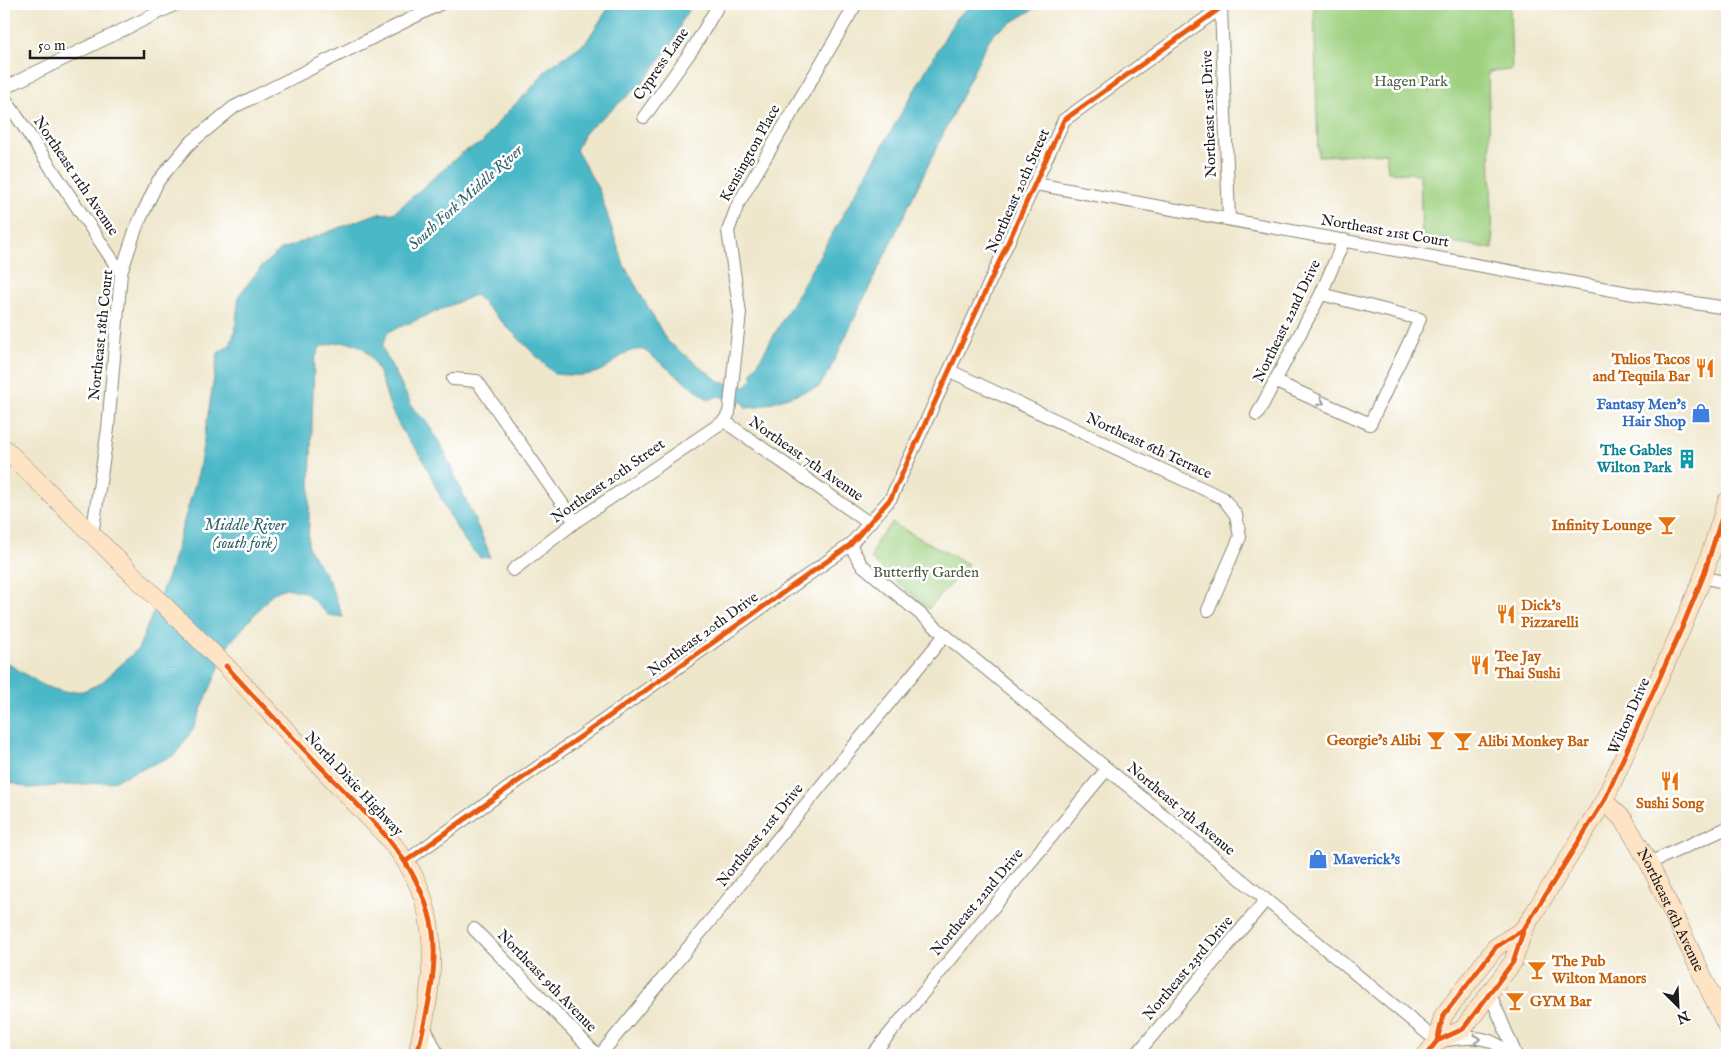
<svg xmlns="http://www.w3.org/2000/svg" width="1731" height="1059" font-family="'IM FELL English',serif">
<style>
.green{fill:#9fd181;stroke:#5e764e}
.water{fill:#4cb8c8;stroke:#346a72}
.lines{fill:none;stroke-linecap:round;stroke-linejoin:round}
.street-casing{stroke:#868274;stroke-width:14}
.secondary-casing{stroke:#868274;stroke-width:19}
.street{stroke:#fff;stroke-width:12}
.secondary{stroke:#fee4c5;stroke-width:18}
.cycleway-casing{stroke:#fff;stroke-width:8}
.cycleway{stroke:#e8590c;stroke-width:5}
.oneway{stroke:#999}
.labels{text-anchor:middle;dominant-baseline:central;stroke-width:5;stroke-linejoin:round;paint-order:stroke}
.street-label{font-size:15px;fill:#1c1c1c;stroke:#fff}
.park-label{font-size:15px;fill:#4a5b3f;stroke:#fff}
.food-label{font-size:15px;font-weight:bold;fill:#c56008;stroke:#fff;text-anchor:start}
.shop-label{font-size:15px;font-weight:bold;fill:#366cbe;stroke:#fff;text-anchor:end}
.culture-label{font-size:15px;font-weight:bold;fill:#0d838f;stroke:#fff;text-anchor:end}
.water-label{font-size:16px;font-style:italic;fill:#326269;stroke:#fff}
</style>
<rect width="100%" height="100%" fill="#fff"/>
<filter id="ink" filterUnits="userSpaceOnUse"><feTurbulence type="fractalNoise" baseFrequency=".02" numOctaves="2"/><feDisplacementMap in="SourceGraphic" scale="10" xChannelSelector="R" yChannelSelector="G"/><feConvolveMatrix kernelMatrix="1 2 1 2 8 2 1 2 1" color-interpolation-filters="sRGB"/></filter>
<filter id="wash" filterUnits="userSpaceOnUse"><feTurbulence type="fractalNoise" baseFrequency=".0096" numOctaves="4" result="noise"/><feDisplacementMap in="SourceGraphic" scale="20" xChannelSelector="R" yChannelSelector="G"/><feGaussianBlur stdDeviation="1.12" result="paint"/><feColorMatrix in="noise" values="0 0 0 0 0 0 0 0 0 0 0 0 0 0 0 0 0 1.4 0 .05"/><feComposite in="paint" operator="in"/></filter>
<g filter="url(#wash)">
<rect width="100%" height="100%" fill="#efe7cc"/>
<g class="green">
<path d="M1314,4H1510L1512,70L1488,72L1493,249L1422,237L1420,174L1388,172L1386,153L1318,156Z"/>
<path d="M892,523L968,564L928,609L871,559L877,540Z"/>
</g>
<path class="water" d="M611,4H693L682,20L675,39L643,83L585,132L576,150L599,190L624,265L667,341L720,382L745,387L753,378L751,375L956,18L973,4H1042L994,33L987,43L829,371L819,387L757,407L746,408L743,402L718,396L709,400L644,350C623,347 616,365 597,372C584,377 568,375 554,374L475,295L388,332L382,347L414,410L427,422L441,445L486,545L490,557L480,558C451,530 439,490 421,456C417,449 411,444 407,438C401,430 396,419 392,411C384,391 381,368 366,351C353,338 335,342 320,347L314,361L308,547L328,579L343,617L328,615L305,592L286,588L273,593L229,644L193,729L175,755L110,782L28,788L4,780V661L44,686L64,692L83,691L101,683L138,649L168,576L199,470L218,353L231,344L235,330L239,295L262,266L280,250L376,214L394,213L463,152L482,143L505,114L529,91L547,69L586,42Z"/>
</g>
<g filter="url(#ink)">
<g class="lines">
<defs>
<g id="street">
<path d="M1221,7L1229,219"/>
<path d="M4,88L176,4"/>
<path d="M4,97L121,273"/>
<path d="M644,117L694,47L719,4"/>
<path d="M1036,184L1634,294L1727,308"/>
<path d="M950,371L1223,498L1236,515L1240,537L1208,610"/>
<path d="M453,379L477,381L575,522"/>
<path d="M1276,382L1370,424L1420,319L1321,294"/>
<path d="M1257,415L1321,294L1344,240"/>
<path d="M724,421L869,523"/>
<path d="M92,535L108,429L121,273L136,228L158,181L189,144L234,107L440,4"/>
<path d="M850,545L861,564L945,635L1437,1041C1469,1038 1485,1031 1511,1055"/>
<path d="M513,570L575,522L724,421L729,413L740,313L728,231L738,204L856,4"/>
<path d="M1703,577L1727,583"/>
<path d="M406,861L850,545L891,498L1064,120L1226,4"/>
<path d="M1649,863L1727,828"/>
<path d="M474,929L597,1055"/>
<path d="M1490,994L1516,1055"/>
<path d="M424,1026L438,1055"/>
<path d="M600,1055L945,635"/>
<path d="M872,1055L1107,769"/>
<path d="M1136,1055L1265,901"/>
</g>
<g id="secondary">
<path d="M4,448L226,666L386,836C447,902 435,975 417,1055"/>
<path id="s1" d="M1604,801L1624,820L1649,863L1727,1027"/>
<path d="M1437,1041L1443,1016L1496,947L1524,929"/>
<path d="M1426,1055L1437,1041L1463,1029L1513,962L1524,929L1604,801L1681,630L1703,577L1727,501"/>
</g>
</defs>
<use href="#street" class="street-casing"/>
<use href="#secondary" class="secondary-casing"/>
<use href="#street" class="street"/>
<use href="#secondary" class="secondary"/>
<defs>
<g id="cycleway">
<path d="M226,666C256,699 286,731 317,763C364,813 422,860 433,932C438,972 426,1016 417,1055"/>
<path d="M406,861L850,545L891,498L1064,120L1226,4"/>
<path d="M1437,1041L1443,1016L1496,947L1524,929"/>
<path d="M1426,1055L1437,1041L1463,1029L1513,962L1524,929L1604,801L1681,630L1703,577L1727,501"/>
</g>
</defs>
<use href="#cycleway" class="cycleway-casing"/>
<use href="#cycleway" class="cycleway"/>
</g>
<defs><path id="oneway-chevron" d="M-2-3.5L2.5 0L-2 3.5" fill="none" stroke-width="1.6" stroke-linecap="round" stroke-linejoin="round" transform="scale(1.25)"/></defs>
<g class="oneway">
<use href="#oneway-chevron" transform="translate(1321 402) rotate(24)"/>
<use href="#oneway-chevron" transform="translate(1477 1039)"/>
</g>
</g>
<defs>
<symbol id="restaurant-bare" viewBox="-9 -9 18 18"><path d="M-5-6h1v4h1v-4h1v4h1v-4h1v5L-1.5 .5V6h-2V.5L-5-1ZM5-6V6H3V1.5H1.5Q1.5-4 5-6Z" fill="#e8710a" stroke="#fff" stroke-width="2.5" paint-order="stroke"/></symbol>
<symbol id="shop-bare" viewBox="-9 -9 18 18"><path d="M-5-2.5h2.3a2.7 3.5 0 0 1 5.4 0H5L5.5 6h-11ZM-1.5-2.5h3a1.5 2.3 0 0 0-3 0Z" fill="#3f7fe0" stroke="#fff" stroke-width="2.5" paint-order="stroke"/></symbol>
<symbol id="building-bare" viewBox="-9 -9 18 18"><path d="M-4-6H4V6H1V3H-1V6H-4ZM-2.5-4.3h1.7v1.8h-1.7ZM.8-4.3h1.7v1.8H.8ZM-2.5-1h1.7V.8h-1.7ZM.8-1h1.7V.8H.8Z" fill="#0f9aa8" stroke="#fff" stroke-width="2.5" paint-order="stroke"/></symbol>
<symbol id="bar-bare" viewBox="-9 -9 18 18"><path d="M-6-5H6L.8 .8V4.5H3.5V6h-7V4.5H-.8V.8Z" fill="#e8710a" stroke="#fff" stroke-width="2.5" paint-order="stroke"/></symbol>
</defs>
<g fill-rule="evenodd">
<use href="#restaurant-bare" x="1691" y="354" width="28" height="28"/>
<use href="#shop-bare" x="1687" y="399" width="28" height="28"/>
<use href="#building-bare" x="1673" y="445" width="28" height="28"/>
<use href="#bar-bare" x="1653" y="511" width="28" height="28"/>
<use href="#restaurant-bare" x="1492" y="600" width="28" height="28"/>
<use href="#restaurant-bare" x="1466" y="651" width="28" height="28"/>
<use href="#bar-bare" x="1422" y="726" width="28" height="28"/>
<use href="#bar-bare" x="1449" y="727" width="28" height="28"/>
<use href="#restaurant-bare" x="1656" y="767" width="28" height="28"/>
<use href="#shop-bare" x="1304" y="845" width="28" height="28"/>
<use href="#bar-bare" x="1523" y="956" width="28" height="28"/>
<use href="#bar-bare" x="1501" y="987" width="28" height="28"/>
</g>
<g class="labels">
<g class="street-label">
<text transform="translate(661 64) rotate(-55)">Cypress Lane</text>
<text transform="translate(1209 114) rotate(-92)">Northeast 21st Drive</text>
<text transform="translate(750 153) rotate(-61)">Kensington Place</text>
<text transform="translate(76 176) rotate(56)">Northeast 11th Avenue</text>
<text transform="translate(1018 191) rotate(-66)">Northeast 20th Street</text>
<text transform="translate(1385 231) rotate(10)">Northeast 21st Court</text>
<text transform="translate(1287 321) rotate(-64)">Northeast 22nd Drive</text>
<text transform="translate(101 335) rotate(-84)">Northeast 18th Court</text>
<text transform="translate(1149 446) rotate(25)">Northeast 6th Terrace</text>
<text transform="translate(806 459) rotate(35)">Northeast 7th Avenue</text>
<text transform="translate(608 481) rotate(-35)">Northeast 20th Street</text>
<text transform="translate(703 634) rotate(-36)">Northeast 20th Drive</text>
<text transform="translate(1629 716) rotate(-66)">Wilton Drive</text>
<text transform="translate(354 784) rotate(47)">North Dixie Highway</text>
<text transform="translate(1181 809) rotate(40)">Northeast 7th Avenue</text>
<text transform="translate(760 835) rotate(-51)">Northeast 21st Drive</text>
<text transform="translate(977 902) rotate(-50)">Northeast 22nd Drive</text>
<text stroke="none"><textPath href="#s1" startOffset="129">Northeast 6th Avenue</textPath></text>
<text transform="translate(1188 968) rotate(-50)">Northeast 23rd Drive</text>
<text transform="translate(547 981) rotate(46)">Northeast 9th Avenue</text>
</g>
<g class="park-label">
<text x="1411" y="81">Hagen Park</text>
<text x="926" y="572">Butterfly Garden</text>
</g>
<g class="food-label">
<text x="1690" y="359" text-anchor="end">Tulios Tacos<tspan x="1690" dy="17">and Tequila Bar</tspan></text>
<text x="1652" y="525" text-anchor="end">Infinity Lounge</text>
<text x="1521" y="605">Dick's<tspan x="1521" dy="17">Pizzarelli</tspan></text>
<text x="1495" y="656">Tee Jay<tspan x="1495" dy="17">Thai Sushi</tspan></text>
<text x="1421" y="740" text-anchor="end">Georgie’s Alibi</text>
<text x="1478" y="741">Alibi Monkey Bar</text>
<text x="1670" y="803" text-anchor="middle">Sushi Song</text>
<text x="1552" y="961">The Pub<tspan x="1552" dy="17">Wilton Manors</tspan></text>
<text x="1530" y="1001">GYM Bar</text>
</g>
<g class="shop-label">
<text x="1686" y="404">Fantasy Men's<tspan x="1686" dy="17">Hair Shop</tspan></text>
<text x="1333" y="859" text-anchor="start">Maverick's</text>
</g>
<g class="culture-label">
<text x="1672" y="450">The Gables<tspan x="1672" dy="17">Wilton Park</tspan></text>
</g>
<g class="water-label">
<text transform="translate(466 198) rotate(-42)">South Fork Middle River</text>
<text x="245" y="526">Middle River<tspan x="245" dy="18">(south fork)</tspan></text>
</g>
</g>
<rect width="1731" height="1059" fill="none" stroke="#fff" stroke-width="20"/>
<g transform="translate(1678 1006) rotate(156)" stroke="#ffffff" stroke-width="4" paint-order="stroke">
<path d="M0-4L9 19L0 12L-9 19Z" fill="#1c1c1c"/>
<text y="-8" font-size="14" font-weight="bold" text-anchor="middle" fill="#1c1c1c">N</text>
</g>
<path d="M30 50v8h114v-8" fill="none" stroke="#1c1c1c" stroke-width="2.5"/>
<text x="38" y="50" font-size="15" fill="#1c1c1c" stroke="#ffffff" stroke-width="4" paint-order="stroke">50 m</text>
</svg>
